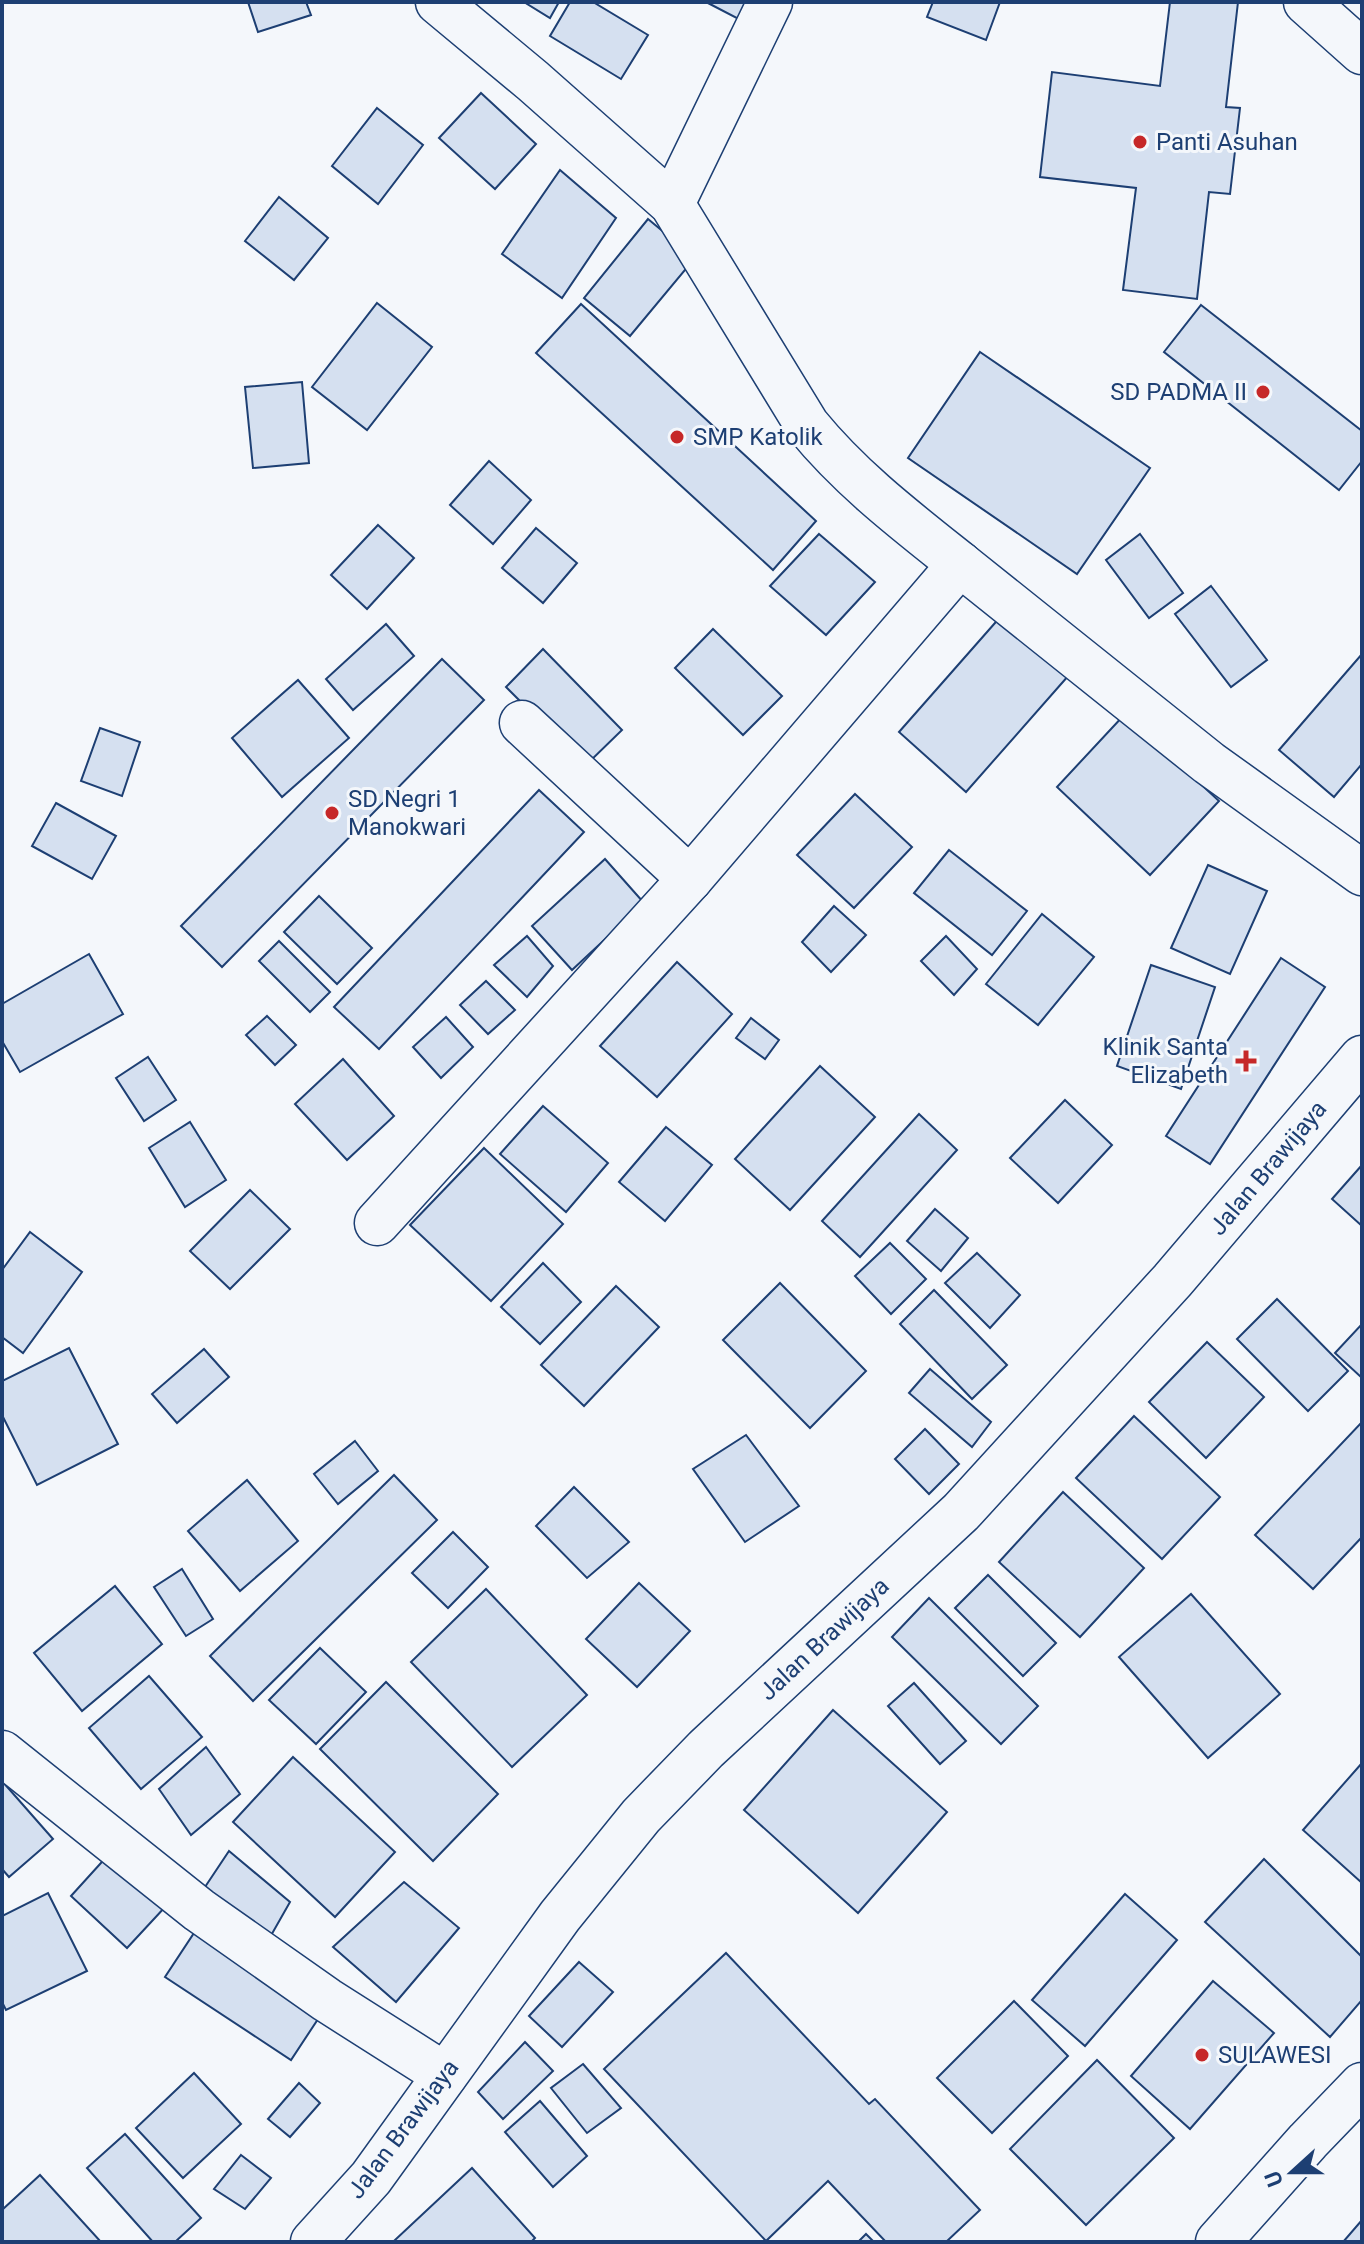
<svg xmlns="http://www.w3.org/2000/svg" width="1364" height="2244" font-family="Roboto,sans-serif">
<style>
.building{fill:#d5e0f0;stroke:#1d3f73;stroke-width:2}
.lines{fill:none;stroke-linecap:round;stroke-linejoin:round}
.minor-casing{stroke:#1d3f73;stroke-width:47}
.highway-casing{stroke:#1d3f73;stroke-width:47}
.minor{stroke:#f4f7fb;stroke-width:44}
.highway{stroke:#f4f7fb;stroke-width:44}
.poi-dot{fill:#c62828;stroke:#f4f7fb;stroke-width:3}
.labels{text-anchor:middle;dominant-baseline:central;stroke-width:6;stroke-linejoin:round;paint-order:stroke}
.poi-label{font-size:24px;fill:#1d3f73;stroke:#f4f7fb;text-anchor:start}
.street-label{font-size:24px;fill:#1d3f73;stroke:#f4f7fb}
</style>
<rect width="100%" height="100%" fill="#f4f7fb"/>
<g class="building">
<path d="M248,2H306L311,15L258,32Z"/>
<path d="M524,2H559L550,18Z"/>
<path d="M570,2H593L648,35L621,79L550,36Z"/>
<path d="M706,2H764L752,26Z"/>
<path d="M933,2H1000L986,40L927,17Z"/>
<path d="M1170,2H1238L1226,107L1240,108L1230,194L1209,192L1197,299L1123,290L1136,188L1040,177L1052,72L1160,86Z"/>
<path d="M481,93L536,144L495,189L439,138Z"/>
<path d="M377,108L423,145L378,204L332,166Z"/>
<path d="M560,170L616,218L562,298L502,254Z"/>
<path d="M279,197L328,238L294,280L245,241Z"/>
<path d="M648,219L695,258L630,336L584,298Z"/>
<path d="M377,303L432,347L367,430L312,387Z"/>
<path d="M581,304L816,521L773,570L536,353Z"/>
<path d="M1201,305L1362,431V461L1339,490L1164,352Z"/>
<path d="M980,352L1150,468L1077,574L908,458Z"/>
<path d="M302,382L309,463L253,468L245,387Z"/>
<path d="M489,461L531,500L493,544L450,505Z"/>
<path d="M378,525L414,558L367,609L331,575Z"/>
<path d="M536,528L577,563L543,603L502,568Z"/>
<path d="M819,534L875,582L826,635L770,586Z"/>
<path d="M1140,534L1183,593L1149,618L1106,560Z"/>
<path d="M1211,586L1267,660L1231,687L1175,614Z"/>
<path d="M1002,615L1069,675L966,792L899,732Z"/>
<path d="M386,624L414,656L353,710L326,679Z"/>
<path d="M713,629L782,696L743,735L675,668Z"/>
<path d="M543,649L622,730L585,766L506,687Z"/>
<path d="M1362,654V764L1334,797L1279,750Z"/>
<path d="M442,659L484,700L222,967L181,926Z"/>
<path d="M298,680L349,738L282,797L232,738Z"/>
<path d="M1125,714L1219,801L1150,875L1057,787Z"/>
<path d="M100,728L140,742L122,796L81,781Z"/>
<path d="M539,790L584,832L379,1049L334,1007Z"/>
<path d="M855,794L912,847L854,908L797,855Z"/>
<path d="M56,803L116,836L92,879L32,846Z"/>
<path d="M949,850L1027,911L992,955L914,893Z"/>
<path d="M605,859L644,903L572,970L532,926Z"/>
<path d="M1208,865L1267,891L1230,974L1171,948Z"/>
<path d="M319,896L372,948L337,984L284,932Z"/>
<path d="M834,906L866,935L831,972L802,942Z"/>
<path d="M1042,914L1094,957L1038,1025L986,984Z"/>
<path d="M527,936L553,966L527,997L494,965Z"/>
<path d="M946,936L977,969L954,995L921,961Z"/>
<path d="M279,941L330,992L310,1012L259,961Z"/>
<path d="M89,954L123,1014L20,1072L2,1041V1004Z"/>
<path d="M1281,958L1325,987L1210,1164L1166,1136Z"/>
<path d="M677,962L732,1014L657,1097L600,1046Z"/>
<path d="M1151,965L1215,987L1181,1089L1117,1066Z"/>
<path d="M486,981L515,1010L488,1034L460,1005Z"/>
<path d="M267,1016L296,1045L275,1065L246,1035Z"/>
<path d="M446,1017L473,1047L441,1078L413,1047Z"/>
<path d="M751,1018L779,1040L765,1059L736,1038Z"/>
<path d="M148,1057L176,1100L144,1121L116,1078Z"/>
<path d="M343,1059L394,1116L347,1160L295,1104Z"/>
<path d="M820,1066L875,1117L790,1210L735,1159Z"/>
<path d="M1065,1100L1112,1145L1058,1203L1010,1158Z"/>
<path d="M543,1106L608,1163L566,1212L500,1154Z"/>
<path d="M919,1114L957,1150L860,1257L822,1221Z"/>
<path d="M190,1122L226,1180L185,1207L149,1148Z"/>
<path d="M666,1127L712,1165L665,1221L619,1182Z"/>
<path d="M484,1148L563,1224L491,1301L410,1225Z"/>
<path d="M1362,1165V1226L1332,1199Z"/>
<path d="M250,1190L290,1229L230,1289L190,1251Z"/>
<path d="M935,1209L968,1238L941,1271L907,1241Z"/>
<path d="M30,1232L82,1272L23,1353L2,1337V1270Z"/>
<path d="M890,1243L926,1279L891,1314L855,1276Z"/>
<path d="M977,1253L1020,1295L990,1328L945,1283Z"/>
<path d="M543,1263L581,1302L540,1344L501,1307Z"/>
<path d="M780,1283L866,1371L810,1428L723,1340Z"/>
<path d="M616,1286L659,1327L584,1406L541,1365Z"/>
<path d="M934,1290L1007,1365L972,1399L900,1324Z"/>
<path d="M1277,1299L1348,1371L1308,1411L1237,1339Z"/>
<path d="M1362,1324V1378L1335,1353Z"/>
<path d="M1207,1342L1264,1397L1206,1458L1149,1402Z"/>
<path d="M69,1348L118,1444L37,1485L2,1415V1381Z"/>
<path d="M204,1349L229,1377L177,1423L152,1394Z"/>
<path d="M930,1369L991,1422L972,1447L909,1393Z"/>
<path d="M1134,1416L1220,1497L1162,1559L1076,1478Z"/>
<path d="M1362,1422V1537L1313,1589L1255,1535Z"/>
<path d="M925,1429L959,1464L929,1494L895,1459Z"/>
<path d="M746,1435L799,1506L745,1542L693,1469Z"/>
<path d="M355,1441L378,1471L338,1504L314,1474Z"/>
<path d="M394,1475L437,1520L253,1701L210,1656Z"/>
<path d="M247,1480L298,1541L240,1591L188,1531Z"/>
<path d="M574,1487L629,1542L587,1578L536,1526Z"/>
<path d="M1063,1492L1144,1568L1080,1637L999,1562Z"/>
<path d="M453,1532L488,1567L448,1608L412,1573Z"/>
<path d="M182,1569L213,1619L186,1636L154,1587Z"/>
<path d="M988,1575L1056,1643L1023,1676L955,1608Z"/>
<path d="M639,1583L690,1631L637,1687L586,1639Z"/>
<path d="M115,1586L162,1644L82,1711L34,1653Z"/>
<path d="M486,1589L587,1695L512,1767L411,1662Z"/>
<path d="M1191,1594L1280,1694L1208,1758L1119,1657Z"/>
<path d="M929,1598L1038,1706L1001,1744L892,1637Z"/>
<path d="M320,1648L366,1692L316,1744L269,1700Z"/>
<path d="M149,1676L202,1737L141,1789L89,1728Z"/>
<path d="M386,1682L498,1794L433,1861L320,1749Z"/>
<path d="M914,1683L966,1741L940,1764L888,1706Z"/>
<path d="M833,1710L947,1812L858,1913L744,1810Z"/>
<path d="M206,1747L240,1794L191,1835L159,1789Z"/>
<path d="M293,1757L395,1852L335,1917L233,1822Z"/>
<path d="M1362,1763V1883L1303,1830Z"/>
<path d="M2,1781L53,1839L9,1877L2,1869Z"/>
<path d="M229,1851L290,1902L269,1939L205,1887Z"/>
<path d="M110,1853L166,1906L127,1948L71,1896Z"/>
<path d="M1264,1859L1362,1957V2000L1330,2037L1205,1922Z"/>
<path d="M404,1882L459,1928L396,2002L333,1947Z"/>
<path d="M48,1893L87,1971L6,2010L2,2002V1916Z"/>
<path d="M1125,1894L1177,1940L1085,2046L1032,2000Z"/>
<path d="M196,1930L322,2013L291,2060L165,1977Z"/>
<path d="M726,1953L869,2104L875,2099L980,2210L946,2242H886L828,2181L766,2241L604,2069Z"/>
<path d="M579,1962L613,1992L562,2047L529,2016Z"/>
<path d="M1213,1981L1274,2033L1190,2129L1131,2076Z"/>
<path d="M1014,2001L1068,2056L992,2133L937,2078Z"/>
<path d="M525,2042L553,2071L503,2119L478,2092Z"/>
<path d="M1097,2060L1174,2138L1086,2225L1010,2149Z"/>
<path d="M583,2064L621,2108L587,2133L551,2088Z"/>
<path d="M194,2073L241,2124L183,2178L136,2128Z"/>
<path d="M299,2083L320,2103L290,2137L268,2119Z"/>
<path d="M540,2101L587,2156L553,2187L505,2132Z"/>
<path d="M125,2134L201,2218L175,2242H153L87,2168Z"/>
<path d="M241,2155L271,2178L245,2209L214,2189Z"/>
<path d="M472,2168L535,2238L531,2242H397L395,2240Z"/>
<path d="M40,2175L101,2242H2V2210Z"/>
<path d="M1362,2220V2242H1343Z"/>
<path d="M866,2234L874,2242H858Z"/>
</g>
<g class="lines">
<defs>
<g id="minor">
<path d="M438,2L533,81L672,204L807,425C851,479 906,521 960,564"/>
<path d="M1306,2L1362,52"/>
<path d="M672,204L770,2"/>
<path d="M522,723L690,879"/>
<path d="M377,1223L690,879L960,564L1209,763L1362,873"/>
<path d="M2,1753L199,1910L327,2000L445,2075"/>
<path d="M313,2242L371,2178L560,1916L641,1816L706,1749L961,1512L1172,1281L1362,1058"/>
</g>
<path id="highway" d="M1218,2242L1308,2141L1362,2085"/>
</defs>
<use href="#minor" class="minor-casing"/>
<use href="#highway" class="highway-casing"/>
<use href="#minor" class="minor"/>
<use href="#highway" class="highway"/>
</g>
<g class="poi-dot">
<circle cx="1140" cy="142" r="8"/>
<circle cx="1263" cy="392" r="8"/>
<circle cx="677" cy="437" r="8"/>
<circle cx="332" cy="813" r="8"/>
<path d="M1242 1049h8v8h8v8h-8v8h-8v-8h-8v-8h8z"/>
<circle cx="1202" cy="2055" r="8"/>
</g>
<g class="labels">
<g class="poi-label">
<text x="1156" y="142">Panti Asuhan</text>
<text x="1247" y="392" text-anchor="end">SD PADMA II</text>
<text x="693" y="437">SMP Katolik</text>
<text x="348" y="799">SD Negri 1<tspan x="348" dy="28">Manokwari</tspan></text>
<text x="1228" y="1047" text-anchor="end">Klinik Santa<tspan x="1228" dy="28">Elizabeth</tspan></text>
<text x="1218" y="2055">SULAWESI</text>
</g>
<g class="street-label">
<text transform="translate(1268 1168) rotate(-50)">Jalan Brawijaya</text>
<text transform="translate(824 1639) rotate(-43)">Jalan Brawijaya</text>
<text transform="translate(403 2129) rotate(-53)">Jalan Brawijaya</text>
</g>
</g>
<rect width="1364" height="2244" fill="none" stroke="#1d3f73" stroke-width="8"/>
<g transform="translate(1292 2172) rotate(249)" stroke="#f4f7fb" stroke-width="6" paint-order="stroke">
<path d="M0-6L14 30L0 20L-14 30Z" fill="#1d3f73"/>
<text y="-12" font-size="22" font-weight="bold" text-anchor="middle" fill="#1d3f73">U</text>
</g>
</svg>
